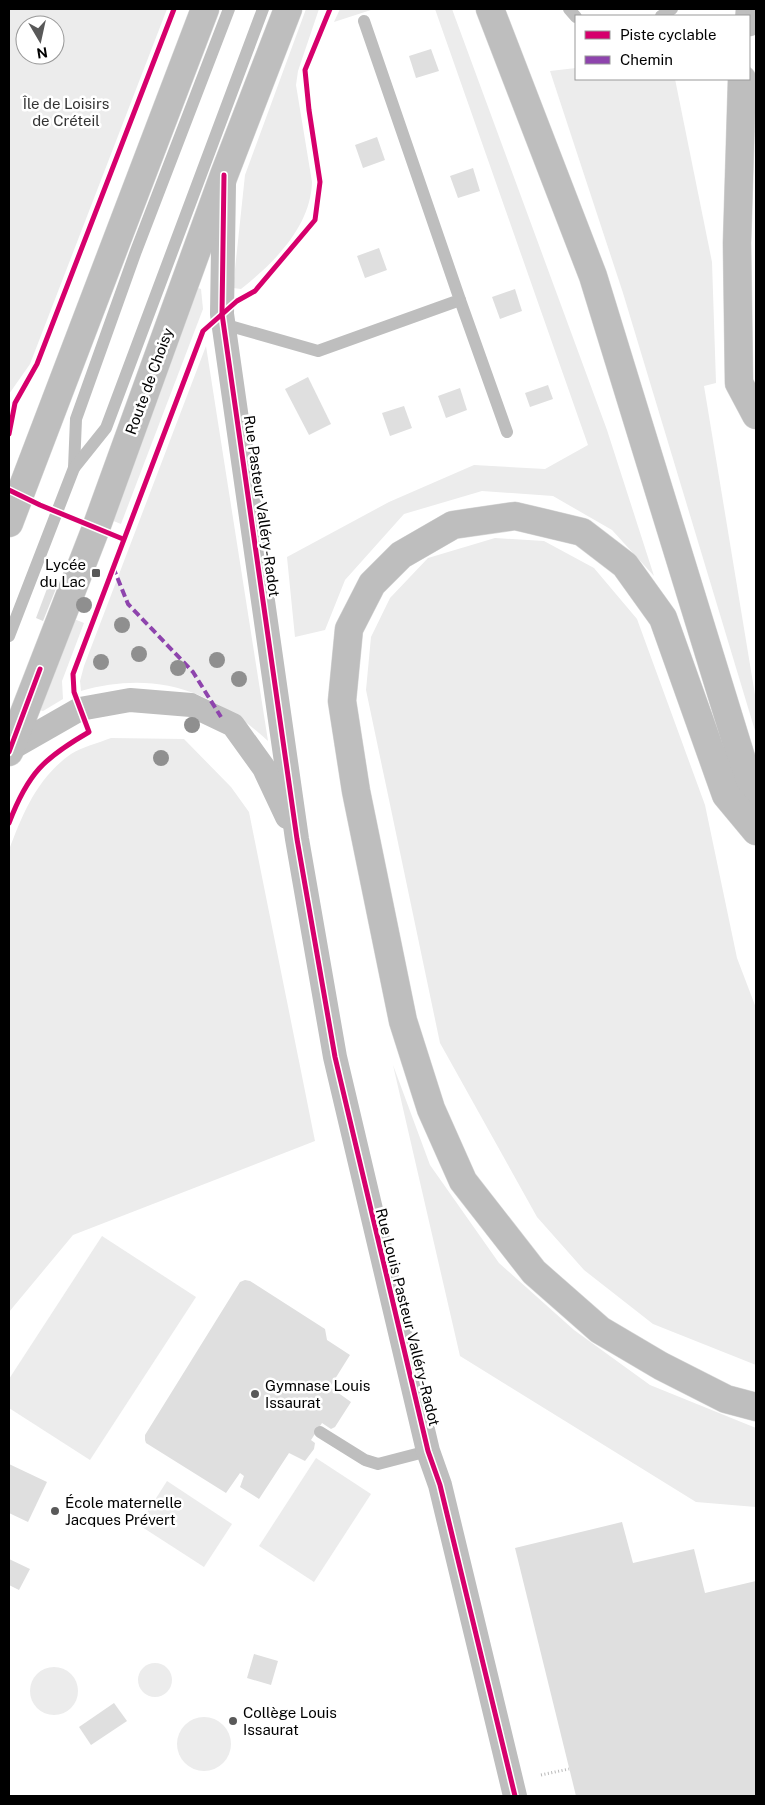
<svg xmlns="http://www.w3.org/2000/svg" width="765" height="1805" font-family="'Public Sans',sans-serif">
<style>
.green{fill:#ececec;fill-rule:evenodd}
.building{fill:#dfdfdf}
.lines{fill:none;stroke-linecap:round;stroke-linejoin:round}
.primary-casing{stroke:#dbdbdb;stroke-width:29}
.motorway-casing{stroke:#dbdbdb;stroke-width:29}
.path{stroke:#b9b9b9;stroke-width:3;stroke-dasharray:1 2.5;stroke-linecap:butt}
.service{stroke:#bebebe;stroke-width:12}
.minor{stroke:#bebebe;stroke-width:24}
.primary{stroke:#bebebe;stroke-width:28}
.motorway{stroke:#bebebe;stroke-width:28}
.quiet{stroke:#8e44ad;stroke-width:4;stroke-dasharray:8 4;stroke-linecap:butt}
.cycleway-casing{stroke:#fff;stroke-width:8}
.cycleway{stroke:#d6006c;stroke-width:5}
.tree{fill:#8f8f8f}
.poi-dot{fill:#595959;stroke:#fff;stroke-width:2}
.labels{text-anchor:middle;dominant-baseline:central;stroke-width:5;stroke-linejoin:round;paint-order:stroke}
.park-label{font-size:15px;fill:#333;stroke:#fff}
.street-label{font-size:15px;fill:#000;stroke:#fff}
.poi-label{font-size:15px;fill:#000;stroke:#fff;text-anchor:start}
</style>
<rect width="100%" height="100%" fill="#fff"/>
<g class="green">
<path d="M9,9H167L30,364L9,394ZM25,25H55V55H25Z"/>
<path d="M306,9H319L298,71L296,85L312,182C311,226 274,263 241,289L233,288L245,175Z"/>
<path d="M340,9H374L334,22Z"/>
<path d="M435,9H452L607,430L654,576L612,530L553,496L482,491L404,514L345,580L325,630L295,637L287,557L389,502L474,465L545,469L588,445Z"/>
<path d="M576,68V79H675L712,262L716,383L704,386L756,701V734L623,293L550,71Z"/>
<path d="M198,288L201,289L203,309L121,524L111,520Z"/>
<path d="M206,346L268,741C213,690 154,670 81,691L80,681L84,666Z"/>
<path d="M495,538L544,541L594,568L637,619L705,805L737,958L756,1008V1365L653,1324L584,1270L537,1217L440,1043L366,690L371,637L390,598L428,558Z"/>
<path d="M74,619L84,623L62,681L63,699L43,711L39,710Z"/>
<path d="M111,738L184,739L231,787L249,812L315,1141L73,1235L9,1312V850C23,813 37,778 71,754C82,747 98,743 111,738Z"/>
<path d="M393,1065L430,1165L499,1263L574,1330L650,1385L756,1428V1507L696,1502L460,1356Z"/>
<path d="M102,1236L196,1297L90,1460L9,1408V1379Z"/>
<path d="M316,1458L371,1494L314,1582L259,1546Z"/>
<path d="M167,1481L232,1524L204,1567L139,1525Z"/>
<circle cx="155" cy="1680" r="17"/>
<circle cx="54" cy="1691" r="24"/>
<circle cx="204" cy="1744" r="27"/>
</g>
<g class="building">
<path d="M431,49L439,71L416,78L409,56Z"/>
<path d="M377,137L385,160L363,168L355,145Z"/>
<path d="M473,168L480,191L458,198L450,176Z"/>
<path d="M379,248L387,270L365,278L357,256Z"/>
<path d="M515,289L522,311L500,319L492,297Z"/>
<path d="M308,377L331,424L309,435L285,389Z"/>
<path d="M548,385L553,399L530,407L525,393Z"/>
<path d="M460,388L467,410L446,418L438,396Z"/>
<path d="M404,406L412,428L390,436L382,413Z"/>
<path d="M51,578L59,581L43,621L36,618Z"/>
<path d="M245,1280L250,1281L325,1329L327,1340L350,1355L330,1387L351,1402L335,1427L331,1429L322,1423L311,1440L315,1443L314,1449L305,1461L289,1453L259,1499L240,1487L244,1476L240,1473L226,1493L146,1443L145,1440V1435L240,1282Z"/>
<path d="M9,1464L47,1482L28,1522L9,1513Z"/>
<path d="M622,1522L633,1563L694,1549L705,1593L756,1581V1796H576L515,1548Z"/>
<path d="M9,1559L30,1569L19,1590L9,1585Z"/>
<path d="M254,1654L278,1661L271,1685L247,1678Z"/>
<path d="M114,1703L127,1721L91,1745L79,1727Z"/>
</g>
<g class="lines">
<defs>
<g id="primary">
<path d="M9,523L205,9"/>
<path d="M9,752L96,528L224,175L288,9"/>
</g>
<g id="motorway">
<path d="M490,9L593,276L756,806"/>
<path d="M749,22L750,9"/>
<path d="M742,79L737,243L739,383L756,415"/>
<path d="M756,831L726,795L663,618L625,565L582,532L515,516L453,525L401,555L372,584L349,629L342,701L356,791L403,1021L431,1109L463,1181L534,1272L600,1330L661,1366L726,1399L756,1407"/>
</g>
</defs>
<use href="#primary" class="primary-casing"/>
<use href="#motorway" class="motorway-casing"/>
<path class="path" d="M541,1775L569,1769"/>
<g class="service">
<path d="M569,9L576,17"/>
<path d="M661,16L672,9"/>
<path d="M460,300L507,432"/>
<path d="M223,324L318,351L460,300L364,21"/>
<path d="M74,468L76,419L136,251L229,9"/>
<path d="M9,636L74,468L106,428L263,9"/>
<path d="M320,1432L365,1460L378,1464L428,1451"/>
</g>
<g class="minor">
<path d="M224,184L222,314L297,839L335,1057L428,1451L440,1485L515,1796"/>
<path d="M10,749L80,709L130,700L191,705L233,725L264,768L287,817"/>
</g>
<use href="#primary" class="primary"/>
<use href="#motorway" class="motorway"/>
<path class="quiet" d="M113,567L128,604L193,672L221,717"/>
<defs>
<g id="cycleway">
<path d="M224,175L222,314L297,839L335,1057L428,1451L440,1485L515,1796"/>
<path d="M9,434L15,403L37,364L174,9"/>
<path d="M9,490L40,505L123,539"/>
<path d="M9,752L40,669"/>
<path d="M9,823C28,773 44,758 89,732L74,692L73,674L203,331L237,301L255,291L315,220L320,182L309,110L305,70L330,9"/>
</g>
</defs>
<use href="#cycleway" class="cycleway-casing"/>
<use href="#cycleway" class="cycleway"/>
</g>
<g class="tree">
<circle cx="84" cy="605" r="8"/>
<circle cx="122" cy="625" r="8"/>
<circle cx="139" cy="654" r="8"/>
<circle cx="217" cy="660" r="8"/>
<circle cx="101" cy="662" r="8"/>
<circle cx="178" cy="668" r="8"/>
<circle cx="239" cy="679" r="8"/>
<circle cx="192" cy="725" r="8"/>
<circle cx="161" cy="758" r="8"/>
</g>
<g class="poi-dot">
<rect x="91" y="568" width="10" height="10" rx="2.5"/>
<circle cx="255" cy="1394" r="5"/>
<circle cx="55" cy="1511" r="5"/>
<circle cx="233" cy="1721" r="5"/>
</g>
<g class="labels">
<g class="park-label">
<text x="66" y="103">Île de Loisirs<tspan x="66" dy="17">de Créteil</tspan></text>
</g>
<g class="street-label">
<text transform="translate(149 381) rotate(-70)">Route de Choisy</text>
<text transform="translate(262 506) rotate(82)">Rue Pasteur Valléry-Radot</text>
<text transform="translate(408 1317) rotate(76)">Rue Louis Pasteur Valléry-Radot</text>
</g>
<g class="poi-label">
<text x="86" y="564" text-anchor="end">Lycée<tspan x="86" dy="17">du Lac</tspan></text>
<text x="265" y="1385">Gymnase Louis<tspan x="265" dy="17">Issaurat</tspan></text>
<text x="65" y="1502">École maternelle<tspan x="65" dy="17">Jacques Prévert</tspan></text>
<text x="243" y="1712">Collège Louis<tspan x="243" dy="17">Issaurat</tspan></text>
</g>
</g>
<rect width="765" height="1805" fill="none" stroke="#000000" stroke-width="20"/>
<rect x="575" y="15" width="175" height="65" fill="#ffffff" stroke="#999999"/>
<rect x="585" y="31" width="25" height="8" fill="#d6006c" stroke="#999999"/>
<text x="620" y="40" font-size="15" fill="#000000">Piste cyclable</text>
<rect x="585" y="56" width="25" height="8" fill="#8e44ad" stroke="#999999"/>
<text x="620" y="65" font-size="15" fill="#000000">Chemin</text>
<g transform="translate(40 40) rotate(171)"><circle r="24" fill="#ffffff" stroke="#999999"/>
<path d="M0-4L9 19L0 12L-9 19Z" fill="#595959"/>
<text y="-8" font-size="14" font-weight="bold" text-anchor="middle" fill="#000000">N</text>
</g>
</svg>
